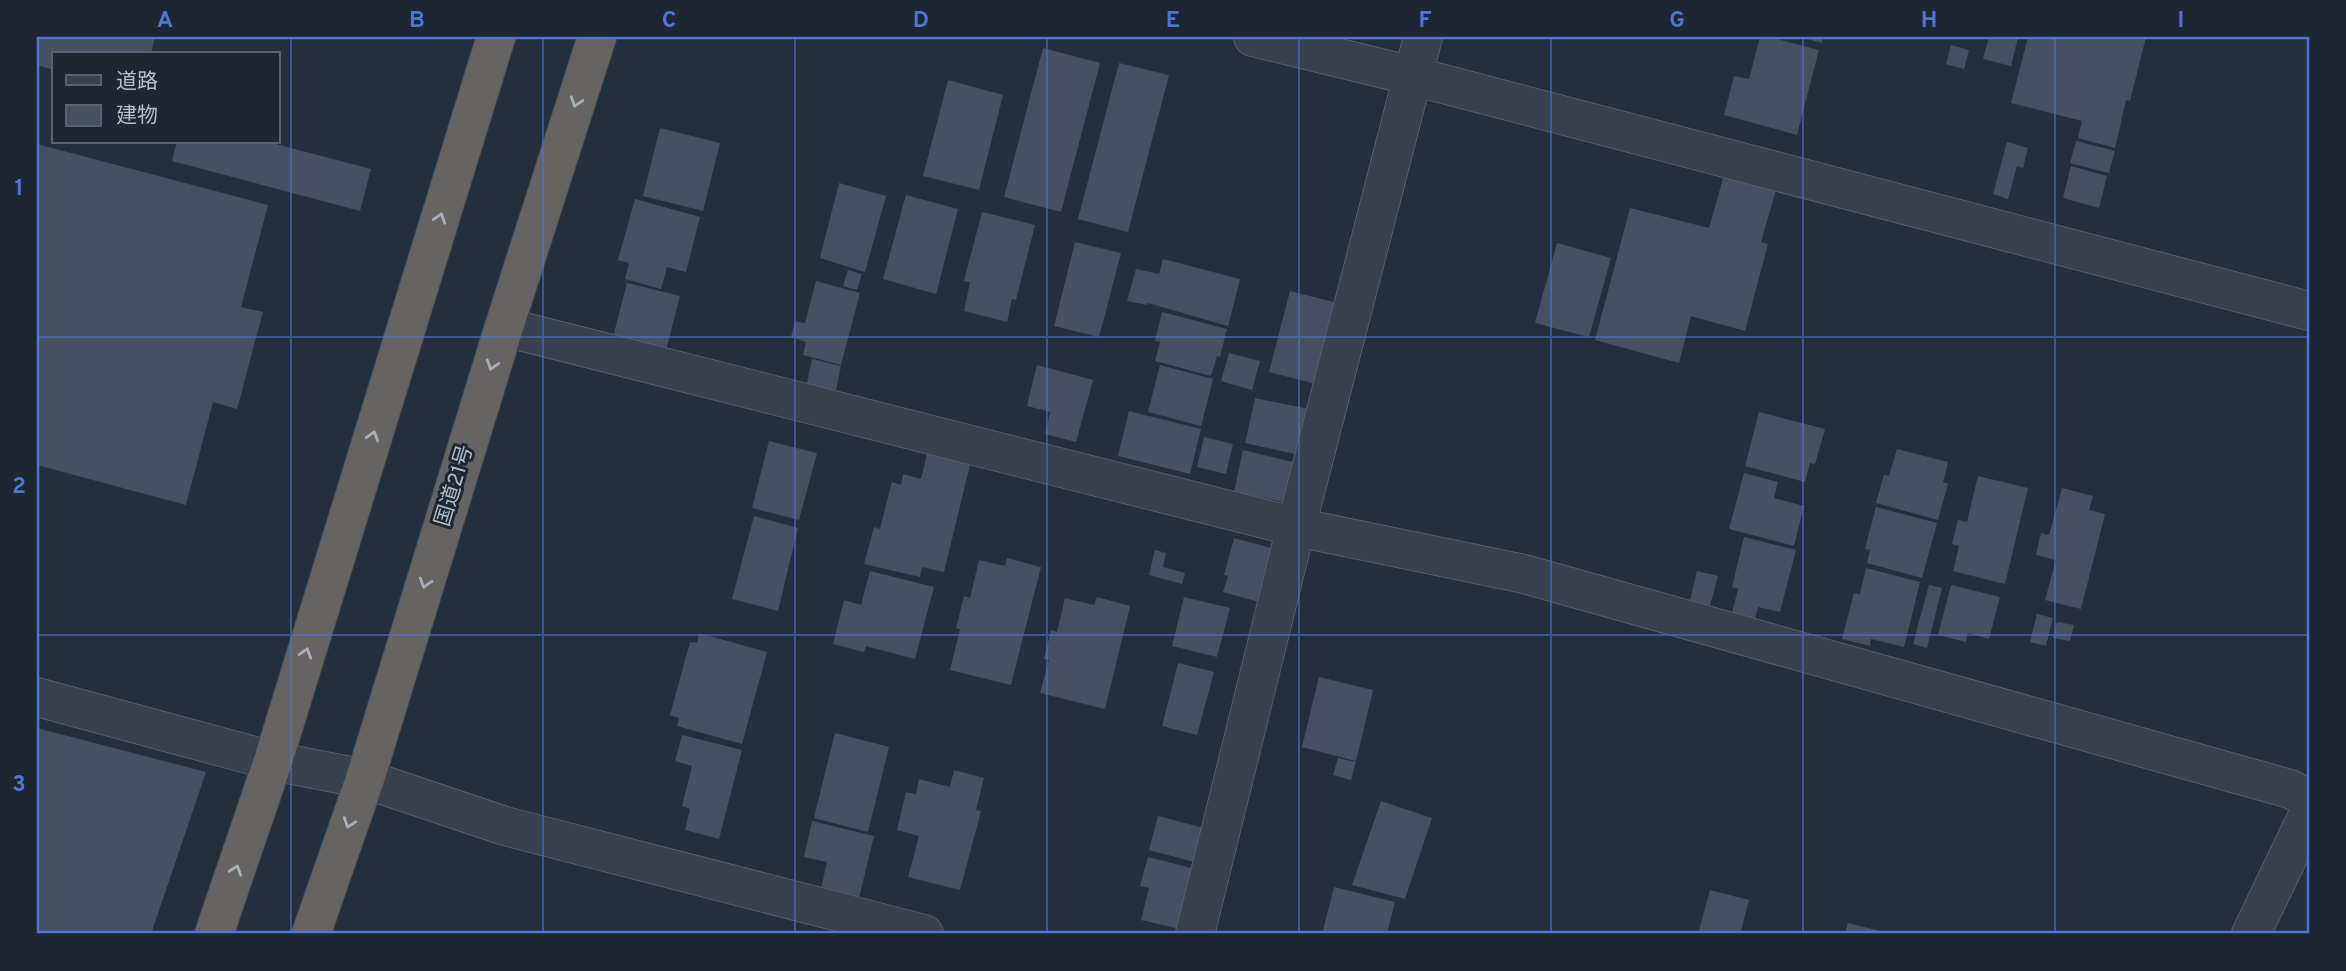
<svg xmlns="http://www.w3.org/2000/svg" width="2346" height="971" font-family="Overpass,'Noto Sans JP',sans-serif">
<style>
.building{fill:#455162}
.lines{fill:none;stroke-linecap:round;stroke-linejoin:round}
.minor-casing{stroke:#565f6c;stroke-width:40}
.trunk-casing{stroke:#434c59;stroke-width:40}
.minor{stroke:#38414e;stroke-width:38}
.trunk{stroke:#656462;stroke-width:38}
.oneway{stroke:#a8afba}
.grid{fill:none;stroke:#5274d3;stroke-width:2;stroke-opacity:0.55}
.labels{text-anchor:middle;dominant-baseline:central;stroke-width:6;stroke-linejoin:round;paint-order:stroke}
.street-label{font-size:21px;fill:#b4bcc9;stroke:#1d2633}
.neatline{fill:none;stroke:#5274d3;stroke-width:2.5}
.grid-label{font-size:23px;text-anchor:middle;font-weight:bold;fill:#5274d3}
</style>
<rect width="100%" height="100%" fill="#242f3e"/>
<g class="building">
<path d="M37,37H155L151,54H54V70L37,65Z"/>
<path d="M1760,37H1769L1819,50L1797,135L1724,115L1734,76L1749,79Z"/>
<path d="M1800,37H1823L1822,43Z"/>
<path d="M1989,37H2018L2011,66L1983,59Z"/>
<path d="M2028,37H2146L2130,101L2126,100L2115,148L2078,138L2082,121L2011,103Z"/>
<path d="M1951,45L1969,50L1964,69L1946,64Z"/>
<path d="M1043,48L1100,63L1061,212L1004,197Z"/>
<path d="M1119,63L1169,75L1128,232L1078,219Z"/>
<path d="M948,80L1003,95L979,190L923,176Z"/>
<path d="M660,128L720,143L703,211L643,196Z"/>
<path d="M2076,141L2115,151L2109,173L2070,163Z"/>
<path d="M177,142H268L371,169L360,211L172,161Z"/>
<path d="M2007,142L2028,148L2023,168L2017,166L2008,199L1993,194Z"/>
<path d="M37,144L268,205L241,307L263,312L237,409L213,402L186,505L37,465Z"/>
<path d="M2071,166L2107,176L2099,208L2063,198Z"/>
<path d="M1724,175L1776,190L1761,242L1768,244L1745,331L1691,316L1679,363L1595,340L1630,208L1709,228Z"/>
<path d="M839,183L886,196L865,272L820,258Z"/>
<path d="M906,195L958,209L936,294L883,279Z"/>
<path d="M635,199L700,217L686,272L667,267L661,289L625,279L629,263L618,260Z"/>
<path d="M982,212L1035,225L1016,300L1012,299L1007,322L964,311L970,282L964,281Z"/>
<path d="M1075,242L1121,253L1099,337L1054,326Z"/>
<path d="M1557,243L1611,258L1589,337L1535,323Z"/>
<path d="M1163,259L1240,279L1228,326L1148,303L1147,305L1127,301L1136,269L1159,274Z"/>
<path d="M848,270L862,274L857,290L843,286Z"/>
<path d="M816,281L860,293L841,365L803,355L806,342L791,337L795,321L805,323Z"/>
<path d="M627,283L680,296L666,350L613,337Z"/>
<path d="M1290,291L1341,304L1320,385L1269,372Z"/>
<path d="M1162,312L1227,329L1220,357L1217,356L1211,376L1155,361L1160,342L1155,341Z"/>
<path d="M1229,353L1260,361L1252,390L1221,381Z"/>
<path d="M812,359L841,366L835,395L806,388Z"/>
<path d="M1037,365L1093,380L1076,442L1045,434L1050,412L1027,406Z"/>
<path d="M1160,365L1213,379L1201,426L1148,412Z"/>
<path d="M1255,398L1309,409L1299,455L1245,443Z"/>
<path d="M1129,411L1201,429L1190,474L1118,456Z"/>
<path d="M1759,412L1825,429L1815,464L1810,463L1805,482L1745,466Z"/>
<path d="M1204,437L1233,444L1226,474L1197,467Z"/>
<path d="M769,441L817,453L799,520L752,508Z"/>
<path d="M1897,449L1948,462L1943,482L1948,484L1938,520L1876,503L1884,475L1889,476Z"/>
<path d="M928,450L971,461L944,572L922,567L920,577L864,564L874,527L880,529L892,482L901,485L903,474L921,479Z"/>
<path d="M1243,450L1297,463L1288,503L1234,492Z"/>
<path d="M1744,473L1778,482L1774,498L1804,506L1794,546L1729,529Z"/>
<path d="M1978,476L2028,488L2005,584L1953,571L1959,546L1952,544L1958,520L1967,522Z"/>
<path d="M2062,488L2093,496L2089,510L2105,514L2081,609L2045,600L2056,560L2036,555L2041,533L2049,535Z"/>
<path d="M1876,507L1937,523L1922,578L1867,563L1870,550L1865,549Z"/>
<path d="M754,516L798,528L778,611L732,599Z"/>
<path d="M1744,537L1796,550L1780,612L1758,607L1755,619L1732,613L1738,589L1732,587Z"/>
<path d="M1234,538L1278,550L1263,603L1223,592L1228,576L1224,575Z"/>
<path d="M1155,550L1166,553L1163,567L1185,573L1182,584L1149,575Z"/>
<path d="M1007,558L1041,567L1011,685L950,670L960,629L956,628L964,596L970,598L979,560L1005,566Z"/>
<path d="M1866,568L1920,582L1904,647L1871,639L1870,646L1842,639L1854,593L1860,594Z"/>
<path d="M870,571L934,587L915,659L866,646L864,652L833,644L844,600L861,605Z"/>
<path d="M1697,571L1718,576L1709,609L1689,605Z"/>
<path d="M1929,585L1942,588L1927,648L1913,644Z"/>
<path d="M1951,585L2000,597L1989,639L1968,633L1966,642L1938,635Z"/>
<path d="M1097,597L1130,606L1105,709L1040,693L1049,660L1044,659L1051,630L1057,632L1065,598L1094,605Z"/>
<path d="M1184,597L1230,608L1217,657L1172,646Z"/>
<path d="M2037,614L2053,618L2046,646L2030,642Z"/>
<path d="M2057,622L2074,625L2070,641L2053,638Z"/>
<path d="M699,633L767,652L742,744L677,726L679,718L670,715L690,642L697,643Z"/>
<path d="M1178,663L1214,672L1197,735L1162,726Z"/>
<path d="M1319,677L1373,690L1356,761L1302,747Z"/>
<path d="M37,728L206,772L151,934H37Z"/>
<path d="M835,733L889,747L868,832L814,818Z"/>
<path d="M682,735L742,750L719,839L685,830L690,809L682,806L692,766L675,761Z"/>
<path d="M1338,758L1356,762L1351,780L1333,775Z"/>
<path d="M954,770L984,778L976,810L981,811L960,890L908,877L919,836L897,830L906,792L916,794L919,779L950,787Z"/>
<path d="M1381,801L1432,818L1405,899L1352,885Z"/>
<path d="M1158,816L1204,828L1194,862L1149,850Z"/>
<path d="M812,821L874,836L858,902L820,893L827,862L804,857Z"/>
<path d="M1148,857L1195,869L1180,929L1141,920L1149,888L1140,886Z"/>
<path d="M1334,887L1395,902L1387,934H1322Z"/>
<path d="M1710,890L1749,900L1740,934H1698Z"/>
<path d="M1848,923L1888,933V934H1845Z"/>
</g>
<g class="lines">
<defs>
<g id="minor">
<path d="M1253,37L1413,76L2309,311"/>
<path d="M504,327L1296,527L1524,574L2290,789L2309,799"/>
<path d="M37,697L273,761L365,779L505,826L924,934"/>
<path d="M1195,934L1296,527L1423,37"/>
<path d="M2251,934L2309,813"/>
</g>
<g id="trunk">
<path d="M214,934L273,761L496,37"/>
<path d="M311,934L365,779L504,327L597,37"/>
</g>
</defs>
<use href="#minor" class="minor-casing"/>
<use href="#trunk" class="trunk-casing"/>
<use href="#minor" class="minor"/>
<use href="#trunk" class="trunk"/>
</g>
<defs><path id="oneway-chevron" d="M-2-3.5L2.5 0L-2 3.5" fill="none" stroke-width="1.6" stroke-linecap="round" stroke-linejoin="round" transform="scale(1.75)"/></defs>
<g class="oneway">
<use href="#oneway-chevron" transform="translate(576 102) rotate(108)"/>
<use href="#oneway-chevron" transform="translate(440 218) rotate(-73)"/>
<use href="#oneway-chevron" transform="translate(492 365) rotate(107)"/>
<use href="#oneway-chevron" transform="translate(373 436) rotate(-73)"/>
<use href="#oneway-chevron" transform="translate(425 583) rotate(107)"/>
<use href="#oneway-chevron" transform="translate(306 653) rotate(-73)"/>
<use href="#oneway-chevron" transform="translate(349 823) rotate(109)"/>
<use href="#oneway-chevron" transform="translate(236 870) rotate(-71)"/>
</g>
<path class="grid" d="M291,37V934M543,37V934M795,37V934M1047,37V934M1299,37V934M1551,37V934M1803,37V934M2055,37V934M37,337H2309M37,635H2309"/>
<g class="labels">
<g class="street-label">
<text transform="translate(455 486) rotate(-73)">国道21号</text>
</g>
</g>
<rect width="2346" height="971" fill="none" stroke="#1d2633" stroke-width="77"/>
<rect x="52" y="52" width="228" height="91" fill="#1d2633" stroke="#59626f" stroke-width="2"/>
<rect x="66" y="75" width="35" height="10" fill="#38414e" stroke="#59626f" stroke-width="2"/>
<text x="116" y="88" font-size="21" fill="#b4bcc9">道路</text>
<rect x="66" y="105" width="35" height="21" fill="#455162" stroke="#59626f" stroke-width="2"/>
<text x="116" y="122" font-size="21" fill="#b4bcc9">建物</text>
<rect x="38" y="38" width="2270" height="894" class="neatline"/>
<g class="grid-label">
<text x="165" y="27">A</text>
<text x="417" y="27">B</text>
<text x="669" y="27">C</text>
<text x="921" y="27">D</text>
<text x="1173" y="27">E</text>
<text x="1425" y="27">F</text>
<text x="1677" y="27">G</text>
<text x="1929" y="27">H</text>
<text x="2181" y="27">I</text>
<text x="19" y="195">1</text>
<text x="19" y="493">2</text>
<text x="19" y="791">3</text>
</g>
</svg>
